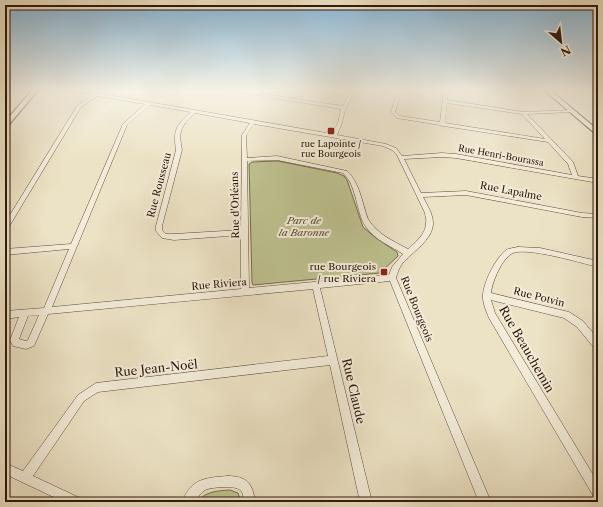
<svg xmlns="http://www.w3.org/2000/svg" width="603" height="507" font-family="'Libre Caslon Text',serif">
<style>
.green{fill:#bec290;stroke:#766e4e}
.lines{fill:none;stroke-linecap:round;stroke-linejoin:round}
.street-casing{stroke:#5e4b3a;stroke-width:1}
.secondary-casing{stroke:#2f190c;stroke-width:2}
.street{fill:#f3ecd9;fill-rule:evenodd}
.secondary{fill:#f3ecd9;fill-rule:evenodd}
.poi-dot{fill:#8f2418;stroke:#f3ecd9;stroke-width:1.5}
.labels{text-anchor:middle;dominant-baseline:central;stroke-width:4;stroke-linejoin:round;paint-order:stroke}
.far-poi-label{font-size:9px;fill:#2f190c;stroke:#f3ecd9}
.far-street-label{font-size:9px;fill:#2f190c;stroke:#f3ecd9}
.street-label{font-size:10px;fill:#2f190c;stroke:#f3ecd9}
.park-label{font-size:10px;font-style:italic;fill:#5a4c34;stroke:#f3ecd9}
.poi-label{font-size:10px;fill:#2f190c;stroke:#f3ecd9;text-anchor:end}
.near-street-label{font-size:12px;fill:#2f190c;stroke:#f3ecd9}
</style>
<rect width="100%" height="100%" fill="#ece2c5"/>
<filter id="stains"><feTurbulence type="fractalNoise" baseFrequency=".005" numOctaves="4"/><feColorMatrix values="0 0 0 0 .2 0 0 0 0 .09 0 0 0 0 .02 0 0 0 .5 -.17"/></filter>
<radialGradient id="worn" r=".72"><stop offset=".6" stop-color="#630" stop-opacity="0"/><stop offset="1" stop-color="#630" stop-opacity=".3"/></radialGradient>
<g class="green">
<path d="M278,161L337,173L344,176L347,180L363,227L376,238L397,252L398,256L380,273L253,285L252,282L249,164L252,162Z"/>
<path d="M230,490L238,493L241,502H197C206,491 217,491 230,490Z"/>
</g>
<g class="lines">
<defs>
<g id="street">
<path d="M33,90H64L62,91L34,92L32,91Z"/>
<path d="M71,90H79L97,93L332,134L338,123L341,109L232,91L230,90H238L296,99L302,90H306L300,100L343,106L351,90H355L345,110L342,123L337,135L386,144L396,148L402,156L442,153L456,154L572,175L568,164L548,142L444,126H442L440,125L397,118L391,112L398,90H402L395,112L400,116L440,122L444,90H448L447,100L523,112L573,110V111L571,112L527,114L573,162L578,176L598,179V183L456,158L442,157L404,159L421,193L466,191L582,213L598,214V218L582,217L466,195L423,197C427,205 433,214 433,223C433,240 412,252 402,264C399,269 397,273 396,278L491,502H479L390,281L320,288L372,502H360L330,365L98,392L84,401L33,476L80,498L82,502H64L5,474V463L23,471L78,395L96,383L328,356L313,289L48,314L34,346L26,349L13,346L10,340L19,317L5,319V311L44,308L69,249L5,255V249L71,244L123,124L145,104L97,96L81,107L7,230H5V223L77,106L93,95ZM447,103L522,114L545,139L445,123ZM150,105L191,112C176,126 173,129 176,150L156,226V231L162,238L174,240L241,235V289L52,307L127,125ZM195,113L250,123L242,135L241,230L174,234H166L162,230V226L182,150C178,129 181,127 195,113ZM254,124L383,146L392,150L397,155L425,213C425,216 427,220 426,223C426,234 415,243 408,249C393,241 377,234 368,219C362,203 360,183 347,171L277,156L247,158L246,135ZM277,160L343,173C358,187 355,211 366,227C375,240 391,246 403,254L392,267L389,275L249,288L247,161ZM39,315L28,340L26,341L19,339L28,316Z"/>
<path d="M510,90H525C522,92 513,92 510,90Z"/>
<path d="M518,247L540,248L598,261V267C581,263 528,247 513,253C502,258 492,282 491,293L569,312L583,321L598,339V350L595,349L577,327L564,318L491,300L495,313L598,483V499L594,497L489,318C486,311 482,301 483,294C484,281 496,258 506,250C510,248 514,248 518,247Z"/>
<path d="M228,476C247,476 253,484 255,502H243C243,498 244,493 240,490C236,485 211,487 205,490C201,493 197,497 194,502H182C192,478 205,478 228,476Z"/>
</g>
<g id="secondary">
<path d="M32,90H38L7,127L5,128V122Z"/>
<path d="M544,90H550L598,130V136Z"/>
</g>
</defs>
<use href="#street" class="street-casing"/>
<use href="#secondary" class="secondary-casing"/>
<use href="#street" class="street"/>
<use href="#secondary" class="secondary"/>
</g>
<linearGradient id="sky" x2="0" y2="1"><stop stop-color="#89b7d7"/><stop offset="0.56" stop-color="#f6f2e5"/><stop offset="1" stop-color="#f6f2e5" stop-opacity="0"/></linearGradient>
<rect width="603" height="161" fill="url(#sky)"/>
<g class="poi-dot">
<rect x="327" y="127" width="8" height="8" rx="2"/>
<rect x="380" y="268" width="8" height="8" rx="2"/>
</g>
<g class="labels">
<g class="far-poi-label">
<text x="331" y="143">rue Lapointe /<tspan x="331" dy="10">rue Bourgeois</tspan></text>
</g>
<g class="far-street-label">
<text transform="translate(501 155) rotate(10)">Rue Henri-Bourassa</text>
</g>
<g class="street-label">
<text transform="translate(159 185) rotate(-75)">Rue Rousseau</text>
<text transform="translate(511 191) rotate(11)">Rue Lapalme</text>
<text transform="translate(235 205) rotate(-91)">Rue d'Orléans</text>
<text transform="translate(219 284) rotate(-5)">Rue Riviera</text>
<text transform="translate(539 297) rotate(14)">Rue Potvin</text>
<text transform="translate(417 309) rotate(68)">Rue Bourgeois</text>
</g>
<g class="park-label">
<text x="304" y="220">Parc de<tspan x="304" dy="12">la Baronne</tspan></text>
</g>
<g class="poi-label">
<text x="376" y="266">rue Bourgeois<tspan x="376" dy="12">/ rue Riviera</tspan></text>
</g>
<g class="near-street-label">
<text transform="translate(527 349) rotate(60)">Rue Beauchemin</text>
<text transform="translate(156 368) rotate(-6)">Rue Jean-Noël</text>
<text transform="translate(354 391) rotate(77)">Rue Claude</text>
</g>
</g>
<rect width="603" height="507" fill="none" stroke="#ece2c5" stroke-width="20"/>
<rect x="6" y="6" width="591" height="495" fill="none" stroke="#2f190c" stroke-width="2"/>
<rect x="10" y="10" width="583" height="487" fill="none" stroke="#2f190c"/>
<g transform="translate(561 42) rotate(152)" stroke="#f3ecd9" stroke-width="3" paint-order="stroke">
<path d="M0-3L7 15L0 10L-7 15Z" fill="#2f190c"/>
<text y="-6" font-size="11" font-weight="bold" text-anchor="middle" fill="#2f190c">N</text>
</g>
<rect width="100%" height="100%" filter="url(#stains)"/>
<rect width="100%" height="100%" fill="url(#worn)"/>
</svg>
